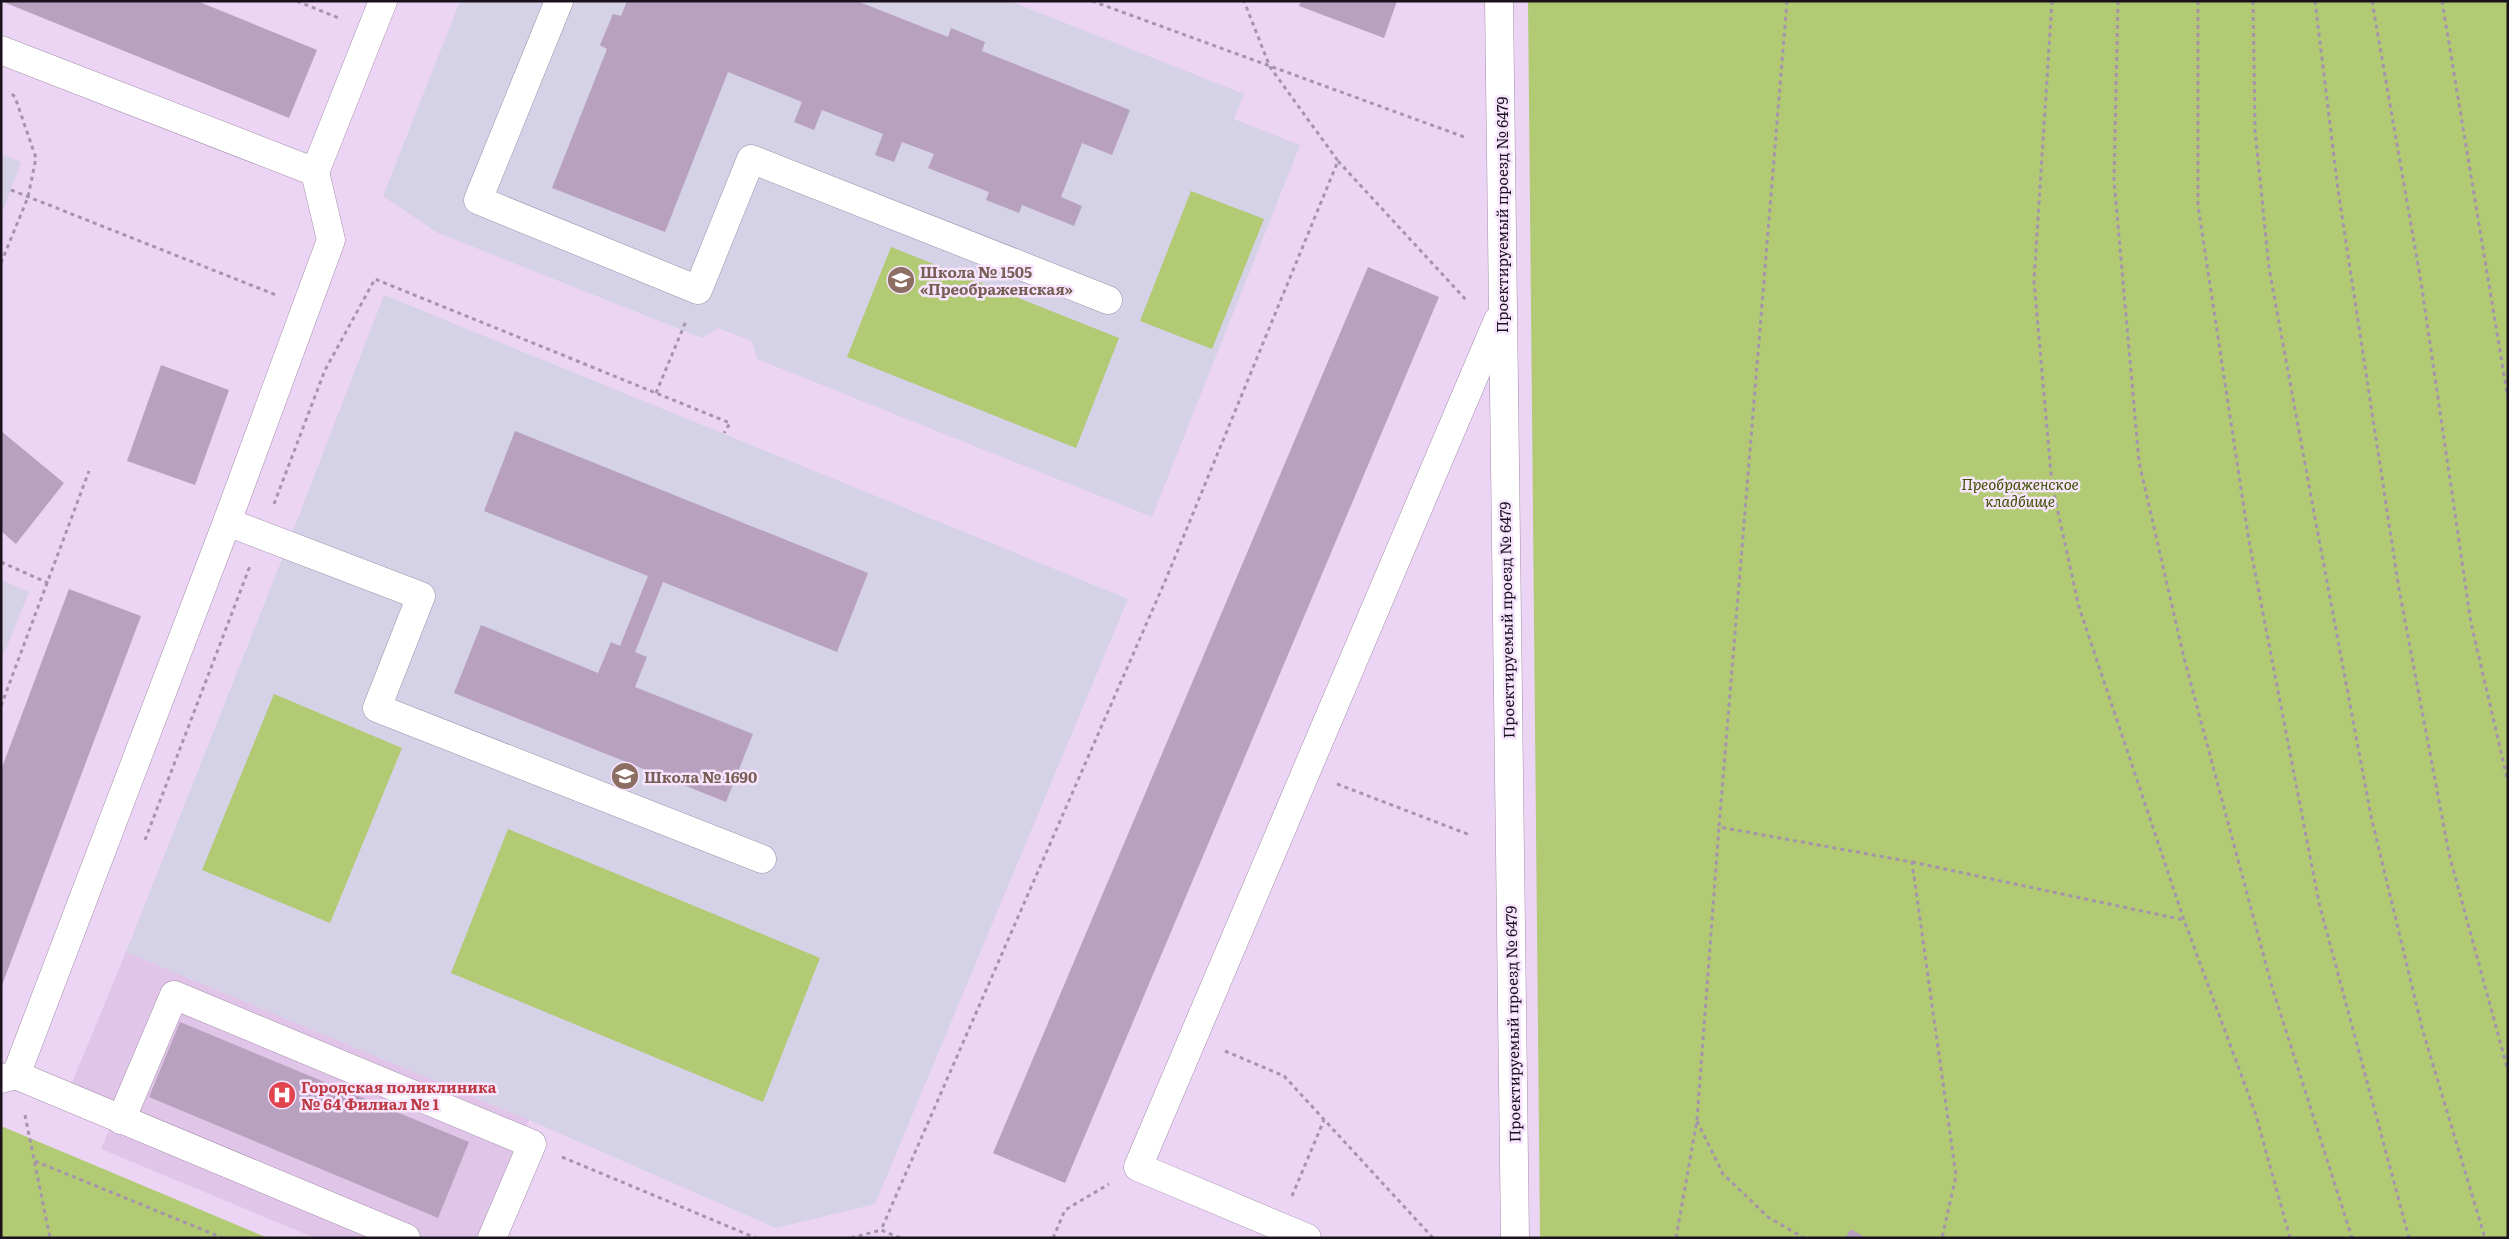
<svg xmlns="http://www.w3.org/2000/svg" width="2509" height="1239" font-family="Literata,serif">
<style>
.built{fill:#e1c5e9}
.education{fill:#d5d1e7}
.green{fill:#b1ca73}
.building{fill:#b7a1be}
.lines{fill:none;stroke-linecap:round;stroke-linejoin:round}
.minor-casing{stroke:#a48eaa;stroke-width:29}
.path{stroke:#a694ad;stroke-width:3;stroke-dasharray:4 4;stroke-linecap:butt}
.minor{stroke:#fff;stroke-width:28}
.labels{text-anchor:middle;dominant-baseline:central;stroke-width:5;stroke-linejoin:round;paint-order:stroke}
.street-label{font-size:15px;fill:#1a121d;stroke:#f7e4fd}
.education-label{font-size:15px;font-weight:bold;fill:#785e54;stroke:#f7e4fd;text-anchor:start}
.park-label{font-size:15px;font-style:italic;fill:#405003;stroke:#f7e4fd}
.health-label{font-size:15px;font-weight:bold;fill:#be3a42;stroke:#f7e4fd;text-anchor:start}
</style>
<rect width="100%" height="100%" fill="#ecd5f4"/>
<path class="built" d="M126,952L529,1120L480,1238H315L101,1149L120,1105L71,1085Z"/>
<g class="education">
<path d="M460,1H1010L1244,94L1234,119L1300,145L1152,517L757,359L752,341L718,328L702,338L436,232L383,196Z"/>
<path d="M1,154L21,162L1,216Z"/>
<path d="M384,295L1128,599L875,1204L776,1228L529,1120L126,952L288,544Z"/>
<path d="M1,580L29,592L1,661Z"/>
</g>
<g class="green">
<path d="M1528,1H2508V1238H1540Z"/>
<path d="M1191,191L1264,219L1212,349L1140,321Z"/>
<path d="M891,247L1119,338L1076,448L847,357Z"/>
<path d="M274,694L402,748L330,923L202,870Z"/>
<path d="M508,829L820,958L763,1102L451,973Z"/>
<path d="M1,1126L268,1238H1Z"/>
</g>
<g class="building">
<path d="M1,1H197L317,50L289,118Z"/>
<path d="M627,1H857L948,37L951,28L985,42L982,51L1130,110L1112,155L1082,143L1061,197L1082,206L1074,226L1022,205L1019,213L986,200L989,192L928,168L934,154L902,142L894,162L875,155L883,134L822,110L814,130L794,122L802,102L728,72L665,232L552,188L607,49L600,45L613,14L621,16Z"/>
<path d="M1301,1H1397L1384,38L1299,6Z"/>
<path d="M1368,267L1439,297L1065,1183L993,1153Z"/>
<path d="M161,365L229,390L195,485L127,461Z"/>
<path d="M1,431L64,483L16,544L1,531Z"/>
<path d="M515,431L868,573L837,652L663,582L635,652L647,657L635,687L753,734L726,802L454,693L481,625L598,673L611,642L620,646L648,576L484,511Z"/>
<path d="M69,589L141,616L1,988V770Z"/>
<path d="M180,1022L469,1142L438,1218L149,1097Z"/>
<path d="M1851,1229L1866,1238H1845Z"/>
</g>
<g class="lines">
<defs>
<g id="minor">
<path d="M559,1L478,200L698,290L751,159L1108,300"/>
<path d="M1499,1L1515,1238"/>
<path d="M1,50L315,172"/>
<path d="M227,522L421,596L377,708L762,859"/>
<path d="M16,1075L406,1238"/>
<path d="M1,1079L16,1075L227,522L331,240L315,172L383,1"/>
<path d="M121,1120L174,995L532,1144L492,1238"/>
<path d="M1307,1238L1138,1167L1498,320"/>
</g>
</defs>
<use href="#minor" class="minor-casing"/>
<g class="path">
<path d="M297,1L341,19"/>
<path d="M1092,1L1467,138"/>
<path d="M1787,1L1719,827L1912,862L1956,1176L1942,1238"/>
<path d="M2052,1L2034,281L2052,485L2079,607L2184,920L2255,1112L2290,1238"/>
<path d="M2118,1L2114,180L2139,462L2184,658L2272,987L2352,1238"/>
<path d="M2198,1V206L2249,541L2319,903L2409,1238"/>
<path d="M2253,1L2255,130L2269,268L2315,518L2371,816L2422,1028L2485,1238"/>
<path d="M2315,1L2338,190L2399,589L2449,854L2508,1071"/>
<path d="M2372,1L2421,282L2471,623L2508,782"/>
<path d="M2442,1L2508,399"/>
<path d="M1338,161L1467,301"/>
<path d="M11,190L276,295"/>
<path d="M1,263L28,197L36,158L15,97L9,91"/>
<path d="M656,393L686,321"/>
<path d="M274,504L325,370L375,279L730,423L724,433"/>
<path d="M1,562L48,583"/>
<path d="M1,706L89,471"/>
<path d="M1337,784L1470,835"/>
<path d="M145,840L250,566"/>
<path d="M1912,862L2184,920"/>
<path d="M1225,1051L1284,1076L1433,1238"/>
<path d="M25,1115L50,1238"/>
<path d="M1697,1121L1723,1174L1768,1217L1804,1238"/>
<path d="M562,1157L756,1238"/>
<path d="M35,1161L223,1238"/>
<path d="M1292,1196L1324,1120"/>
<path d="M851,1238L881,1230"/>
<path d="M900,1238L881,1230L1166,579L1338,161L1270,67L1244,1"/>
<path d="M1053,1238L1065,1210L1109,1184"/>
<path d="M1676,1238L1697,1120L1719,827"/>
</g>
<use href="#minor" class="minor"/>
</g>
<defs>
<symbol id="school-disc" viewBox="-11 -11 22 22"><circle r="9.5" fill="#8d6e63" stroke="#f7e4fd"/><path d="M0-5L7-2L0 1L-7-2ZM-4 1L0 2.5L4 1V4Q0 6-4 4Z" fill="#fff"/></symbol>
<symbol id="hospital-disc" viewBox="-11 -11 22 22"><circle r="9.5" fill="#e0444e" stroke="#f7e4fd"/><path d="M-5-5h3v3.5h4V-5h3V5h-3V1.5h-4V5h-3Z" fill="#fff"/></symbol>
</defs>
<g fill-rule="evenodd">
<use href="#school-disc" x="885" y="264" width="32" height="32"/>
<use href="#school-disc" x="609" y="760" width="32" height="32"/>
<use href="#hospital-disc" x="266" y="1079" width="32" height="32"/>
</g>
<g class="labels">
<g class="street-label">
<text transform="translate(1501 215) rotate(-90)">Проектируемый проезд № 6479</text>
<text transform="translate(1506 620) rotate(-91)">Проектируемый проезд № 6479</text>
<text transform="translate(1512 1024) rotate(-91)">Проектируемый проезд № 6479</text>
</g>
<g class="education-label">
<text x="920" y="271">Школа № 1505<tspan x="920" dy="17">«Преображенская»</tspan></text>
<text x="644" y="776">Школа № 1690</text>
</g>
<g class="park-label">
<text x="2020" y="483">Преображенское<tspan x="2020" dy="17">кладбище</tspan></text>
</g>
<g class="health-label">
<text x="301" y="1086">Городская поликлиника<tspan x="301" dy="17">№ 64 Филиал № 1</tspan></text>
</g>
</g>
<rect width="2509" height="1239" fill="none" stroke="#1a121d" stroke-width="5"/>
</svg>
